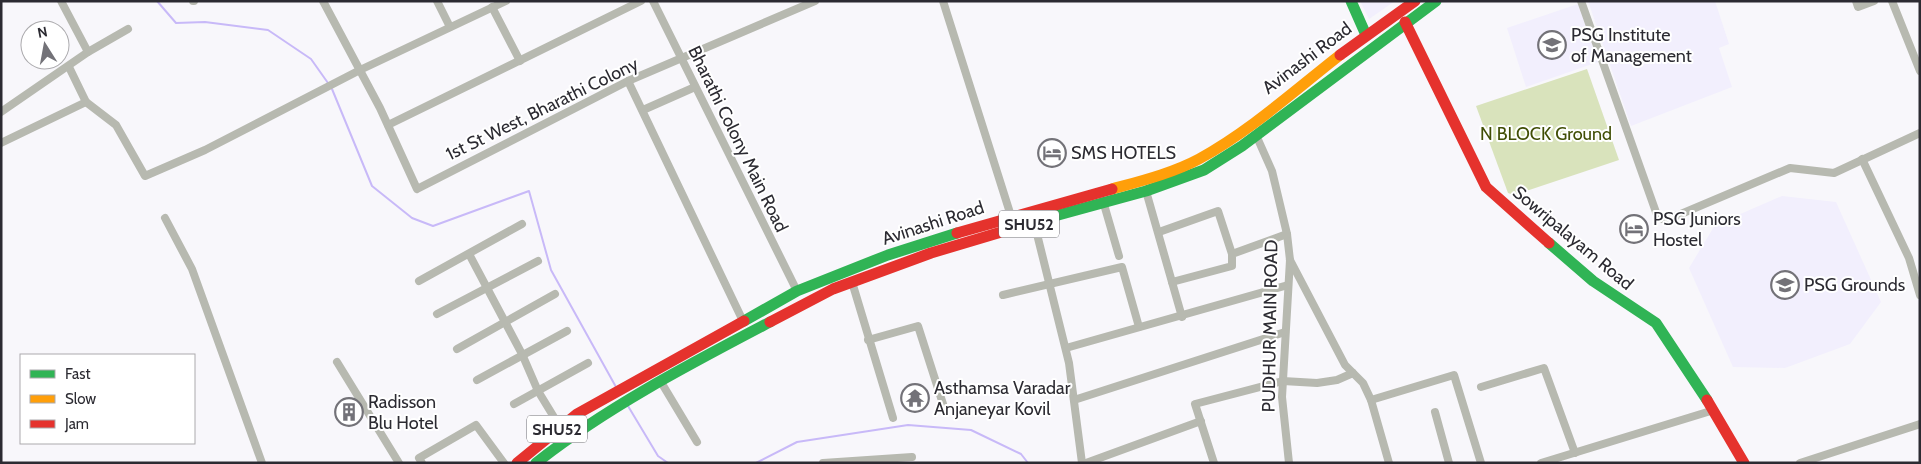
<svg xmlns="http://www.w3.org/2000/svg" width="1921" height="464" font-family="Cabin,sans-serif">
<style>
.built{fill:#f2effd}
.green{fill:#d9e3bc}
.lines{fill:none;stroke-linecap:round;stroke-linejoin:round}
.stream{stroke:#c8b9f8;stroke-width:2}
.street{stroke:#b7b9b0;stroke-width:8}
.fast{stroke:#30b455;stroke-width:11}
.slow{stroke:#ff9f0a;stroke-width:11}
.jam{stroke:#e5322d;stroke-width:11}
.labels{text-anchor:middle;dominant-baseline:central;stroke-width:4;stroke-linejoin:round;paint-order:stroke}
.shield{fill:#fff;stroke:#6b6b70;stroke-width:1}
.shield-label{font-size:16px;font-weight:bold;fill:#2c2b32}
.poi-label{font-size:18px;fill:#2c2b32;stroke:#fff;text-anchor:start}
.street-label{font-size:18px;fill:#2c2b32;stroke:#fff}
.park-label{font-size:18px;fill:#404e05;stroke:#fff}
</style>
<rect width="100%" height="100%" fill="#f8f7fb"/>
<g class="built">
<path d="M1360,1H1395L1369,19Z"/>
<path d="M1588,1H1715L1729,44L1719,48L1732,87L1631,126Z"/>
<path d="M1578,4L1598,62L1526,87L1507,28Z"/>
<path d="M1782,196L1836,202L1881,302L1850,344L1785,368L1733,367L1689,268L1715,225Z"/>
</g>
<path class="green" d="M1587,69L1619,160L1514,195L1508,193L1476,106Z"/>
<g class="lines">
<g class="stream">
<path d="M157,1L176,23L205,22L268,30L311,59L328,83"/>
<path d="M332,89L372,186L412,218L433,226L529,191L551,270L616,387"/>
<path d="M628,406L658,456L668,463"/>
<path d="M756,463L797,442L908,425L971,430L1021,454L1028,463"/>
</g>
<g class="street">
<path d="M193,1H194"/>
<path d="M323,1L380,108L417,189L628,81L815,1"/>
<path d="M437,1L450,27"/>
<path d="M653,1L797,291"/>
<path d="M943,1L1011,216"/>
<path d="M1581,1L1657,215L1662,219H1669L1790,168L1834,173L1920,133"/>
<path d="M1856,1L1858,7L1874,1"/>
<path d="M1892,1L1920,71"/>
<path d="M492,7L520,61"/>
<path d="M88,52L128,29"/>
<path d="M628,81L743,321"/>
<path d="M86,102L116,125L145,176L205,150L360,70L506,1"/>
<path d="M643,110L695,87"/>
<path d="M1,112L88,52L61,1"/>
<path d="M388,125L641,1"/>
<path d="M1256,135L1272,171L1287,234L1290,260L1282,397L1289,463"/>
<path d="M1,143L86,102L69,67"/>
<path d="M1862,159L1909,258L1920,295"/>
<path d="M1146,191L1182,317"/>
<path d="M1103,201L1119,256"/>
<path d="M165,218L192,269L262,463"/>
<path d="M1034,222L1069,363L1082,463"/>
<path d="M1159,232L1218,211L1232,254"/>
<path d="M469,254L522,354L538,391L560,427"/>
<path d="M1290,260L1345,365L1363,383L1371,400L1389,463"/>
<path d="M419,281L522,224"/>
<path d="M852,282L893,418"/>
<path d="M1172,282L1232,266V254L1287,234"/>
<path d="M1003,295L1122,267L1139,327"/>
<path d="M437,314L538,261"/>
<path d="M868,340L918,326L943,404"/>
<path d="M1066,348L1288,285"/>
<path d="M457,349L555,294"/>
<path d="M337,362L399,463"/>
<path d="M477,380L567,331"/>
<path d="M661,382L697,442"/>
<path d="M1481,387L1544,368L1575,453"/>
<path d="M1074,400L1285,332"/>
<path d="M1371,400L1454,375L1481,463"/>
<path d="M514,404L588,363"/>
<path d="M1435,412L1449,463"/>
<path d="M422,463L419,458L476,425L504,463"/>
<path d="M823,463L912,457"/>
<path d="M1086,463L1201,421"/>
<path d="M1214,463L1195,404L1283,381L1317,383L1337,380L1353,373"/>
<path d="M1541,463L1714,410"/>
<path d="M1800,463L1920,424"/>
</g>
<g class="fast">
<path d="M1351,1L1366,35"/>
<path d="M1051,217L1146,191L1204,170L1242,146L1436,1"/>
<path d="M1549,243L1593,281L1656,323L1707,400"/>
<path d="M744,321L797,291L888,255L957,233"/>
<path d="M536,463C607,407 690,364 770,322"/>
</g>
<path class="slow" d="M1112,189C1141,181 1173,173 1199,159C1250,131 1294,91 1340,55"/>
<g class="jam">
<path d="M1405,22L1486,187L1549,243"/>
<path d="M1340,55L1415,1"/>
<path d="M957,233L1112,189"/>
<path d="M770,322L833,289L931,253L1051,217"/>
<path d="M1707,400L1744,463"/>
<path d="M517,463L577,414L744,321"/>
</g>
</g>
<defs>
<symbol id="university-ring" viewBox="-11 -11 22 22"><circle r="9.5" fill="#fff" stroke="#737278" stroke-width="1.5"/><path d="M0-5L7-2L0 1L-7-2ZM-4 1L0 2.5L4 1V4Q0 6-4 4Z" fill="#737278"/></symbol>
<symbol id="hotel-ring" viewBox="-11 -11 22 22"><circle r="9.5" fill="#fff" stroke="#737278" stroke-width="1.5"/><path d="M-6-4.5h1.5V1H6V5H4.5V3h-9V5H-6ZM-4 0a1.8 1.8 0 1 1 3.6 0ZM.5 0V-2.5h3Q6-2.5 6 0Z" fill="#737278"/></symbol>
<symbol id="temple-ring" viewBox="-11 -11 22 22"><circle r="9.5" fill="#fff" stroke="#737278" stroke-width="1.5"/><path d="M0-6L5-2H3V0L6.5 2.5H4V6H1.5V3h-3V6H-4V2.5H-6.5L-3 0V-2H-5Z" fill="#737278"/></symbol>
<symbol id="building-ring" viewBox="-11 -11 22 22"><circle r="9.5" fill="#fff" stroke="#737278" stroke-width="1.5"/><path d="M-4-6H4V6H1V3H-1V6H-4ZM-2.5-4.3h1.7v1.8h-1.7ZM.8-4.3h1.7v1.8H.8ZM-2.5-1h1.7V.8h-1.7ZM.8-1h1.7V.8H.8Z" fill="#737278"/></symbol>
</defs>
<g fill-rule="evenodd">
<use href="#university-ring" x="1536" y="29" width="32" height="32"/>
<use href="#hotel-ring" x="1036" y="137" width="32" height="32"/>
<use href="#hotel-ring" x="1618" y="213" width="32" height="32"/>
<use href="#university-ring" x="1769" y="269" width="32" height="32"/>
<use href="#temple-ring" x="899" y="382" width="32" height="32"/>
<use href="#building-ring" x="333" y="396" width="32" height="32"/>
</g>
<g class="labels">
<g class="shield">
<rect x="999" y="210.5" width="60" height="27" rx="4"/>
<rect x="527" y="415.5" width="60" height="27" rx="4"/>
</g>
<g class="shield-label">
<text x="1029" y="224">SHU52</text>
<text x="557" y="429">SHU52</text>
</g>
<g class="poi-label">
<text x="1571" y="35">PSG Institute<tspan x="1571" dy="21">of Management</tspan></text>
<text x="1071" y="153">SMS HOTELS</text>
<text x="1653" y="219">PSG Juniors<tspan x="1653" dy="21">Hostel</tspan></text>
<text x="1804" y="285">PSG Grounds</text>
<text x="934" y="388">Asthamsa Varadar<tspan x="934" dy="21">Anjaneyar Kovil</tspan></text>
<text x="368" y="402">Radisson<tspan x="368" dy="21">Blu Hotel</tspan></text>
</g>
<g class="street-label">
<text transform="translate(1307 58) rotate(-37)">Avinashi Road</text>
<text transform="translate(542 109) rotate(-26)">1st St West, Bharathi Colony</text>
<text transform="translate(738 139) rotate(64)">Bharathi Colony Main Road</text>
<text transform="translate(933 223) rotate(-18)">Avinashi Road</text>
<text transform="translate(1573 238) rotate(40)">Sowripalayam Road</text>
<text transform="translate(1270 326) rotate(-89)">PUDHUR MAIN ROAD</text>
</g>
<g class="park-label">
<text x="1546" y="134">N BLOCK Ground</text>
</g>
</g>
<rect width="1921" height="464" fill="none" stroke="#2c2b32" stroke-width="5"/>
<rect x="20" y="354" width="175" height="90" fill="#ffffff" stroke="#abaaad"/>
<rect x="30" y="370" width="25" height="8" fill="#30b455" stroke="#abaaad"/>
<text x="65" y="379" font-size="15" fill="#2c2b32">Fast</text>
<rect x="30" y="395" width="25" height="8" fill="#ff9f0a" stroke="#abaaad"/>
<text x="65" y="404" font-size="15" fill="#2c2b32">Slow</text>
<rect x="30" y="420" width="25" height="8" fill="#e5322d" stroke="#abaaad"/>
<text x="65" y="429" font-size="15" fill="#2c2b32">Jam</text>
<g transform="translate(45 45) rotate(349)"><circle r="24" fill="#ffffff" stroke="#abaaad"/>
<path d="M0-4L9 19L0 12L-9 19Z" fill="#737278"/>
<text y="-8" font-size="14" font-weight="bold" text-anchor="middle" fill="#2c2b32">N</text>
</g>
</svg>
